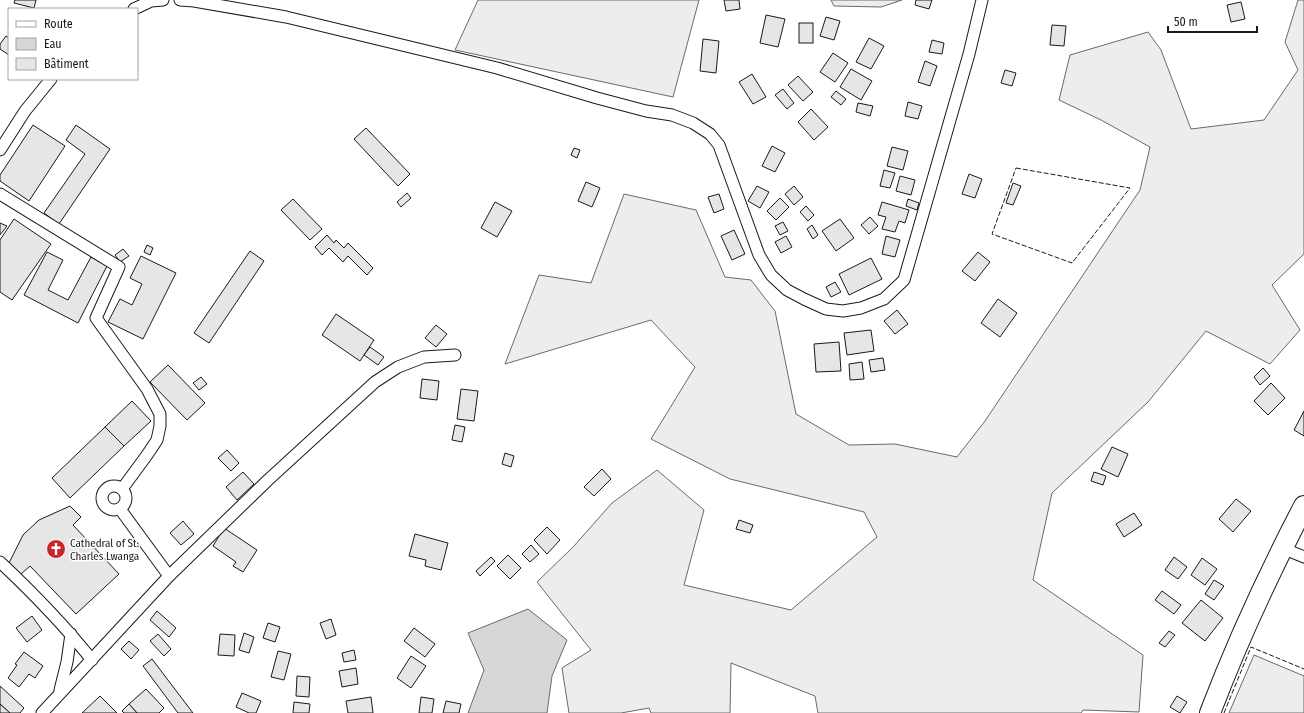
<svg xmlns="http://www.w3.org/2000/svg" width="1304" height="713" font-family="'Fira Sans Condensed',sans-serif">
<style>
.built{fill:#ededed;stroke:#6a6a6a}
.water{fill:#d7d7d7;stroke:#6a6a6a}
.building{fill:#e6e6e6;stroke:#1a1a1a}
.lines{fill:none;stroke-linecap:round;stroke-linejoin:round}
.street-casing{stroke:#1a1a1a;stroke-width:13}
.highway-casing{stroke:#1a1a1a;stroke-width:22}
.street{stroke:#fff;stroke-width:11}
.highway{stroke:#fff;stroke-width:20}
.fence{stroke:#1a1a1a;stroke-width:1;stroke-dasharray:5 2;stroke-linecap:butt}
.labels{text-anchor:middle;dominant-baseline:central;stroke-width:3;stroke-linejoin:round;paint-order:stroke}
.poi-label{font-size:11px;fill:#1a1a1a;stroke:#fff;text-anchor:start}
</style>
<rect width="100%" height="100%" fill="#fff"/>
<g class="built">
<path d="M478,0H699L673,97L455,50Z"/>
<path d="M831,0H902L881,7L834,6Z"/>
<path d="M1298,0H1304V254L1272,285L1300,330L1270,364L1206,331L1148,402L1052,493L1033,580L1143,655L1139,712L1083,710L1081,713H818L815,696L731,663L730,713H651L649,708L621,713H569L562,668L591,650L537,582L574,546L612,503L657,470L704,510L684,585L791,610L877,537L864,512L730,479L651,439L695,367L651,320L505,364L539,275L591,283L624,194L696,210L725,277L751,280L775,311L796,414L849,445L895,444L957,457L985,421L1140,190L1150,147L1101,120L1059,100L1070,55L1148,32L1161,50L1191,129L1264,120L1298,70L1285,42Z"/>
<path d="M1254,655L1304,676V713H1229Z"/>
</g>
<path class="water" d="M528,609L567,640L552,676L547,713H468L484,670L468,633Z"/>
<g class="building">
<path d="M15,0H36L34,8L14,3Z"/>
<path d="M724,0H739L740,9L726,11Z"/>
<path d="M916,0H932L929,9L915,5Z"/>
<path d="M1241,2L1245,19L1231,22L1227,5Z"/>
<path d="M766,15L785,19L778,47L760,43Z"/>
<path d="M826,17L840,21L834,40L820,36Z"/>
<rect x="799" y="23" width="14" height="20"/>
<path d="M1052,25L1066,26L1064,46L1050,45Z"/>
<path d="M6,36L9,38V55L0,49V44Z"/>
<path d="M869,38L884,46L871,69L856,62Z"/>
<path d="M703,39L719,41L716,73L700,71Z"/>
<path d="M932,40L944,43L942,54L929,52Z"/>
<path d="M833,53L848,63L835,82L820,72Z"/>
<path d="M925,61L937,66L930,86L918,82Z"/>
<path d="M851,69L872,81L861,100L840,87Z"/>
<path d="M1005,70L1016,73L1012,86L1001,83Z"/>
<path d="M752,74L766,97L753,104L739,82Z"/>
<path d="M798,76L813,92L803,101L788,85Z"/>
<path d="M783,89L794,103L787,109L775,95Z"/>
<path d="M836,91L846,99L841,105L831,97Z"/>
<path d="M908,102L922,106L918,119L905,116Z"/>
<path d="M858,103L873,106L870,116L856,112Z"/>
<path d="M811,109L828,127L814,140L798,122Z"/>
<path d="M33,125L65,146L29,201L0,181V175Z"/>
<path d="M76,125L110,149L59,224L44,213L85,154L66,140Z"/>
<path d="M366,128L410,174L398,186L354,139Z"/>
<path d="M772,146L785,153L775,172L762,166Z"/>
<path d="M892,147L908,151L903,170L887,166Z"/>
<path d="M574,148L580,150L577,158L571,155Z"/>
<path d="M884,170L895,173L890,188L880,186Z"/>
<path d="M969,174L982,179L975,198L962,194Z"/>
<path d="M900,176L915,180L911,195L896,191Z"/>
<path d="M586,182L600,188L592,207L578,201Z"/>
<path d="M1013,183L1021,186L1013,205L1006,203Z"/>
<path d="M757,186L769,192L760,208L748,201Z"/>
<path d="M794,186L803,197L794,205L785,194Z"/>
<path d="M407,193L411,198L401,207L397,202Z"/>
<path d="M719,194L724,209L714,213L708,197Z"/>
<path d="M780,198L789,207L776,220L767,211Z"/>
<path d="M293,199L322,229L310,240L281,210Z"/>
<path d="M908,199L919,203L917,210L906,206Z"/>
<path d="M495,202L512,211L497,237L481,228Z"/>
<path d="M882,202L909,210L905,223L899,221L895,232L882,229L886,217L878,215Z"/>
<path d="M806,206L814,215L808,221L800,212Z"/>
<path d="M870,217L878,226L869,234L861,225Z"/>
<path d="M14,219L51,244L12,300L0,292V240Z"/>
<path d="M840,219L854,238L836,251L822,231Z"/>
<path d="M783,222L788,231L780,235L775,226Z"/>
<path d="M0,223L7,226L0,235Z"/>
<path d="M812,225L818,235L813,239L807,229Z"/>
<path d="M734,230L745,254L732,260L721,236Z"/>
<path d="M327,235L334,243L336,240L344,248L348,243L373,268L367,275L348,256L343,262L329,248L322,255L315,247Z"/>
<path d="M786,236L792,247L781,253L775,242Z"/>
<path d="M886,236L900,240L895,257L882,254Z"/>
<path d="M147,245L153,248L150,255L144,252Z"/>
<path d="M123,249L129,256L120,262L115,255Z"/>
<path d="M250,251L264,261L209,343L194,333Z"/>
<path d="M47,252L63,260L48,290L68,300L91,257L107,266L78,323L24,295Z"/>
<path d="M978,252L990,262L975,281L962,271Z"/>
<path d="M141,256L176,273L143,339L108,322L120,299L132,305L142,284L130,278Z"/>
<path d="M871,258L882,279L849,295L839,274Z"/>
<path d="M835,282L841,292L831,297L826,287Z"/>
<path d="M998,299L1017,313L1000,337L981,323Z"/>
<path d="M897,310L908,324L895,334L884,321Z"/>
<path d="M336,314L374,340L360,361L322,335Z"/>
<path d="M436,325L447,334L436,347L425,338Z"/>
<path d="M871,330L874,351L847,355L844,333Z"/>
<path d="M839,342L841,371L816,372L814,344Z"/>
<path d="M370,347L384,357L378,365L364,355Z"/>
<path d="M883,358L885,370L871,372L869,360Z"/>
<path d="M862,362L864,379L850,380L849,364Z"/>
<path d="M168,365L205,403L187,420L150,382Z"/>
<path d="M1263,368L1270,376L1260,385L1254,377Z"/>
<path d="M201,377L207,384L199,390L193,383Z"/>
<path d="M422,379L439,381L437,400L420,398Z"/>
<path d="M1271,383L1285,398L1268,415L1254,401Z"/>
<path d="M461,389L478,391L474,421L457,419Z"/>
<path d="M132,401L151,421L124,446L105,427Z"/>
<path d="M1304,411V436L1294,430Z"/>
<path d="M455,425L465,427L462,442L452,440Z"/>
<path d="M105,427L124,446L70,498L52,478Z"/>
<path d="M1112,447L1128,454L1118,477L1101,469Z"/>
<path d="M227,450L239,463L231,471L218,458Z"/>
<path d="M505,453L514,456L511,467L502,464Z"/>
<path d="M602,469L611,479L594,496L584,487Z"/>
<path d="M243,472L254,484L237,500L226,487Z"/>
<path d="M1094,472L1106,476L1103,485L1091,481Z"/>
<path d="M1236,499L1251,511L1233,532L1219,519Z"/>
<path d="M70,506L81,517L73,525L119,574L76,614L30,566L20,575L9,563L23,535L39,520Z"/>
<path d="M1134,513L1142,525L1124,537L1116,524Z"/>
<path d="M739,520L753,525L750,533L736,529Z"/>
<path d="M183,521L194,534L181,545L170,533Z"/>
<path d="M547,527L560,540L547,554L534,540Z"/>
<path d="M224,528L257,550L243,572L233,566L236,562L213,546Z"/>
<path d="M415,534L448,543L441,570L425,566L426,560L409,556Z"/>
<path d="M531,545L539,554L530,562L522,554Z"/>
<path d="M508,555L521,568L510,579L497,566Z"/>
<path d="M491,557L495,561L480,576L476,571Z"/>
<path d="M1174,557L1187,567L1178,579L1165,570Z"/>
<path d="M1202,558L1217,569L1205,585L1191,575Z"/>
<path d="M1214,580L1224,586L1214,600L1205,594Z"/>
<path d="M1162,591L1181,605L1174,614L1155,600Z"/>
<path d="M1201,600L1223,618L1205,641L1182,623Z"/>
<path d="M157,611L176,628L169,637L150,620Z"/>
<path d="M32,616L42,630L27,642L16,628Z"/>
<path d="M331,619L336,635L326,639L320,623Z"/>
<path d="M268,623L280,627L275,642L263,638Z"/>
<path d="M414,628L435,644L425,657L404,641Z"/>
<path d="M1169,631L1175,635L1165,647L1159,643Z"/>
<path d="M244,633L254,637L249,653L239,650Z"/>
<path d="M158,634L171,649L164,656L150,641Z"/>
<path d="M220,634L235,635L234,656L218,655Z"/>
<path d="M129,641L139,650L131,659L121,649Z"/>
<path d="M354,650L356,660L344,662L342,653Z"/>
<path d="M278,651L291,654L284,680L271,677Z"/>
<path d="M24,652L43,666L35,678L29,674L19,687L8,678L17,665L15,664Z"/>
<path d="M411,656L426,666L411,688L397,678Z"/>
<path d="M152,659L193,713H178L143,666Z"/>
<path d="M356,668L358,684L342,687L339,671Z"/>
<path d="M297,676L310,677L309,697L296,696Z"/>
<path d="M0,686L24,708L20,713H10L0,704Z"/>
<path d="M146,689L164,708L159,713H137L129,704Z"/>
<path d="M242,693L261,701L256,713H249L236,707Z"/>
<path d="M100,696L117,713H82Z"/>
<path d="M1177,696L1187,702L1180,713L1170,707Z"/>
<path d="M371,697L373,713H348L346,701Z"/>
<path d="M421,697L434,699L432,713H419Z"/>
<path d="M446,701L461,704L459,713H443Z"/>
<path d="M294,702L310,704L309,713H293Z"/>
<path d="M0,704L10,713H0Z"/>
<path d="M129,704L137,713H124L122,711Z"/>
</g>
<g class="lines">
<defs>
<g id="street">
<path d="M180,0L194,1L286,17L497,68L597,98L646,111L672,115L693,123L710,134L719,145L759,255L771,275L787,290L804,299L826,309L843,311L861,308L884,299L904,280L969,54L982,0"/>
<path d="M134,9L151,1L163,0"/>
<path d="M0,150L25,111L51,79"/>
<path d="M0,194L119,267L96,318L147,389L160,414V426L157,440L147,455L122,489"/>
<circle cx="114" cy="498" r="12"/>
<path d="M1282,548L1304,557"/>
<path d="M0,562C33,593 64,625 92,660"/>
<path d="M169,576L268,480L375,382L398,367L424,357L455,355"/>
<path d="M60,690L67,662L71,634"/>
<path d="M42,713L169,576L120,509"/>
</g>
<path id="highway" d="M1210,713C1237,642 1269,573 1304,506"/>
</defs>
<use href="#street" class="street-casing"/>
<use href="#highway" class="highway-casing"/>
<use href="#street" class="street"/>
<use href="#highway" class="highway"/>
<g class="fence">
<path d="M1016,168L1130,188L1072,263L992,234Z"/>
<path d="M1224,713L1251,647L1304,669"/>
</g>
</g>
<defs>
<symbol id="church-disc" viewBox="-11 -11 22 22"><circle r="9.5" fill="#c62828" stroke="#fff"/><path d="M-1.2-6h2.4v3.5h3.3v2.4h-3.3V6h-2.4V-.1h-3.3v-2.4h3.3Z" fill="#fff"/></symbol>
</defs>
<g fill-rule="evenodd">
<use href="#church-disc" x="45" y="538" width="22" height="22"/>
</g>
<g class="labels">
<g class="poi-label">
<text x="70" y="543">Cathedral of St.<tspan x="70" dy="13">Charles Lwanga</tspan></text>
</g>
</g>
<rect x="8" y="8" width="130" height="72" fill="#ffffff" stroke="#a3a3a3"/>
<rect x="16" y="21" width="20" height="6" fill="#ffffff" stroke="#a3a3a3"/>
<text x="44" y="28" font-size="12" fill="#1a1a1a">Route</text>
<rect x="16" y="38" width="20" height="12" fill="#d7d7d7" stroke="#a3a3a3"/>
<text x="44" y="48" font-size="12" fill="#1a1a1a">Eau</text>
<rect x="16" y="58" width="20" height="12" fill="#e6e6e6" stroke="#a3a3a3"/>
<text x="44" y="68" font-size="12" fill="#1a1a1a">Bâtiment</text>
<path d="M1168 26v6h89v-6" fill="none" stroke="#1a1a1a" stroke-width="2"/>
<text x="1174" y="26" font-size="12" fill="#1a1a1a" stroke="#ffffff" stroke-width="3" paint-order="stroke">50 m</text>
</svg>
